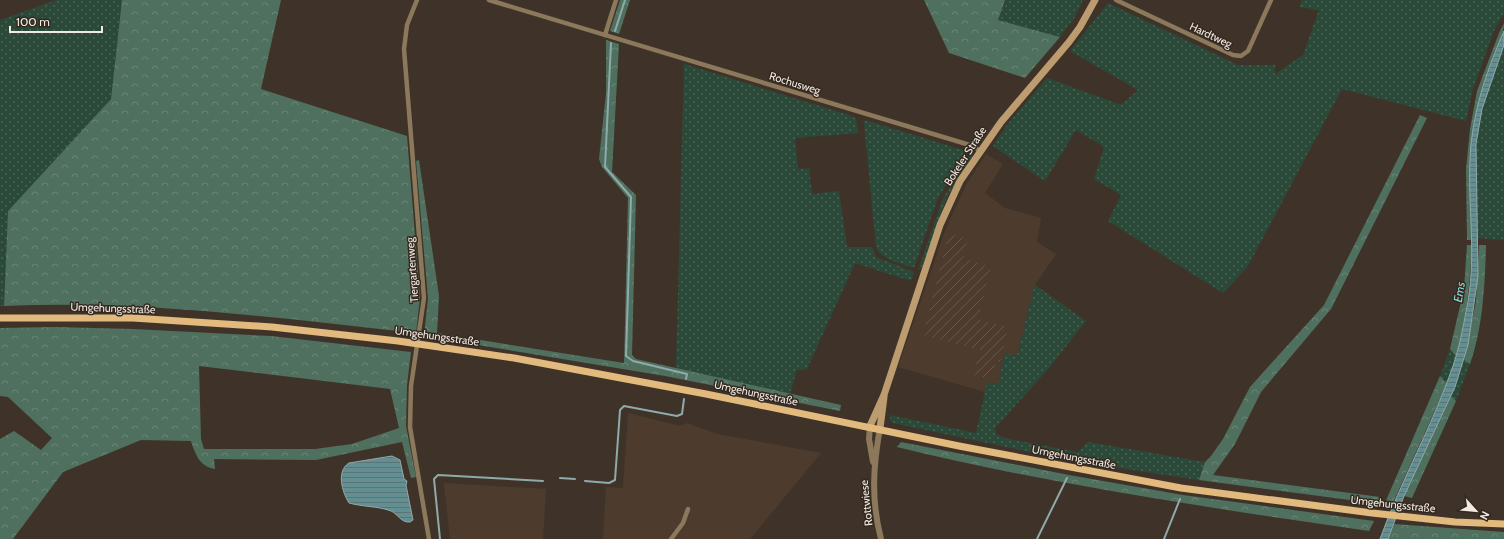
<svg xmlns="http://www.w3.org/2000/svg" width="1504" height="539" font-family="Cabin,sans-serif">
<style>
.built{fill:#4d3c2d}
.industrial{fill:url(#industrial-furrows)}
.green{fill:url(#green-dots)}
.forest{fill:url(#forest-crowns);fill-rule:evenodd}
.water{fill:url(#water-rules);stroke:#8faaaa}
.lines{fill:none;stroke-linecap:round;stroke-linejoin:round}
.stream{stroke:#8faaaa;stroke-width:2}
.minor{stroke:#8c785b;stroke-width:4.5}
.tertiary{stroke:#8c785b;stroke-width:6}
.secondary{stroke:#bd9d6f;stroke-width:7}
.primary{stroke:#e3ba7d;stroke-width:7}
.labels{text-anchor:middle;dominant-baseline:central;stroke-width:3;stroke-linejoin:round;paint-order:stroke}
.street-label{font-size:11px;fill:#f2eae3;stroke:#34291f}
.water-label{font-size:12px;font-style:italic;fill:#8bdadf;stroke:#34291f}
</style>
<defs>
<pattern id="industrial-furrows" width="10" height="10" patternUnits="userSpaceOnUse"><rect width="10" height="10" fill="#4d3c2d"/><path d="M-1 1l2-2M0 10L10 0M9 11l2-2" fill="none" stroke="#67584b"/></pattern>
<pattern id="green-dots" width="8" height="8" patternUnits="userSpaceOnUse"><rect width="8" height="8" fill="#2b4939"/><path d="M2 2h.1M6 6h.1" fill="none" stroke="#4a6356" stroke-width="1.8" stroke-linecap="round"/></pattern>
<pattern id="forest-crowns" width="20" height="18" patternUnits="userSpaceOnUse"><rect width="20" height="18" fill="#4f705e"/><path d="M2 6a3 3 0 1 1 6 0M12 15a3 3 0 1 1 6 0" fill="none" stroke="#698575"/></pattern>
<pattern id="water-rules" width="6" height="5" patternUnits="userSpaceOnUse"><rect width="6" height="5" fill="#648f92"/><path d="M0 2.5h6" fill="none" stroke="#5b7577"/></pattern>
</defs>
<rect width="100%" height="100%" fill="#3f3329"/>
<g class="built">
<path d="M986,154L1003,164L985,193L1005,208L1041,218L1037,242L1056,254L1035,285L1017,356L1005,353L998,384L987,382L985,392L898,367L946,228L966,185Z"/>
<path d="M628,413L680,426L687,423L717,434L821,453L750,539H603L606,487L623,488Z"/>
<path d="M444,483L546,489L543,539H450Z"/>
</g>
<path class="industrial" d="M949,233L968,238L963,259L991,266L978,319L1008,327L1000,362L996,361L991,379L973,375L980,350L923,335Z"/>
<g class="green">
<path d="M56,0H122L111,99L8,211L4,301V306H0V20Z"/>
<path d="M1005,0H1083L1075,17L1060,37L998,20Z"/>
<path d="M1302,0H1504V13L1494,31L1473,89L1466,121L1342,89L1248,266L1223,293L1108,221L1121,195L1094,179L1104,147L1076,130L1045,181L993,146L1006,126L1047,78L1121,105L1138,90L1070,51L1108,3L1238,65H1275V74L1303,55L1319,10L1299,7Z"/>
<path d="M1504,45V240L1478,238C1477,207 1474,176 1476,145C1478,111 1490,76 1504,45Z"/>
<path d="M684,64L852,116L856,119L858,133L795,138L798,169L809,168L812,194L839,191L847,247H872L876,257L914,272L911,281L855,263L807,369L797,370L790,394L676,369Z"/>
<path d="M865,120L966,151L937,200L914,268C900,263 883,261 876,247L864,124Z"/>
<path d="M972,151L973,155L947,197L922,267L918,270L943,198Z"/>
<path d="M1035,285L1086,321L1049,368L995,428L996,434L1004,438L1078,452L1088,442L1205,462L1199,480L1073,461L893,423L890,420V415L976,433L987,382L998,384L1005,353L1017,356Z"/>
<path d="M1450,349L1456,356L1447,384L1440,376Z"/>
<path d="M1464,360L1470,364L1456,401L1451,396Z"/>
</g>
<g class="forest">
<path d="M122,0H281L261,89L407,136L420,298L416,333C279,318 141,300 4,306L8,211L111,99Z"/>
<path d="M620,0H630L619,34L610,31Z"/>
<path d="M924,0H1005L998,20L1060,37L1025,78L949,53Z"/>
<path d="M1504,23C1504,35 1498,44 1494,54C1487,71 1482,89 1478,107C1467,150 1470,196 1472,240H1467L1466,169L1470,129L1477,91L1499,33Z"/>
<path d="M606,40L619,44L612,172L636,195L632,355L636,359L841,405L840,411L665,376L424,336L428,298L416,161L419,160L439,296L437,333L624,363L628,198L602,167L599,159L606,93Z"/>
<path d="M1420,115L1427,118L1331,309L1261,392L1235,444L1213,475L1380,497V504L1199,480L1205,462L1211,456L1223,439L1250,387L1324,305Z"/>
<path d="M1467,245H1472C1470,282 1467,320 1456,356L1450,349L1464,289Z"/>
<path d="M1479,245H1486C1485,283 1483,328 1470,364L1464,360L1476,301Z"/>
<path d="M56,327L133,329L271,336L411,352L407,385L406,426L416,477L411,478L402,442L316,460L214,459L215,469C200,467 195,454 191,441L141,440L63,472L13,539H0V439L14,431L41,450L52,438L8,397L0,396V328ZM199,366L390,389L399,428L352,444L315,449H204L201,439Z"/>
<path d="M1440,376L1447,384L1392,505H1384Z"/>
<path d="M1451,396L1456,401L1412,498L1404,496Z"/>
<path d="M901,442L1069,475L1183,495L1374,521L1369,531C1211,508 1052,485 897,447Z"/>
<path d="M1394,524L1504,532V539H1388Z"/>
</g>
<g class="water">
<path d="M1504,31V45L1482,109L1476,144L1478,276L1468,345L1455,387L1404,496L1388,539H1380C1401,480 1433,425 1453,366C1460,345 1464,323 1468,301C1477,249 1466,196 1471,144C1475,105 1488,67 1504,31Z"/>
<path d="M392,456L400,460L404,479L407,481L406,485L413,520L410,522C401,523 398,514 391,511C378,506 363,507 349,503C342,492 336,471 349,463Z"/>
</g>
<g class="lines">
<g class="stream">
<path d="M615,31L625,0"/>
<path d="M611,43L605,167L631,197L626,356L633,361L687,374L686,379"/>
<path d="M560,478L575,479"/>
<path d="M585,481L609,483L615,480L620,410L624,406L677,416L682,414L684,399"/>
<path d="M440,539L434,479L438,475L543,481"/>
<path d="M1037,539L1067,478"/>
<path d="M1164,539L1180,499"/>
</g>
<g class="minor">
<path d="M417,0L407,25L404,49L424,298L411,386L410,427L429,539"/>
<path d="M489,0L973,146L980,151"/>
<path d="M1116,0L1233,55L1241,56L1248,51L1271,0"/>
<path d="M605,35L616,0"/>
<path d="M671,539L683,523L688,509"/>
</g>
<g class="tertiary">
<path d="M870,426L869,439L873,462"/>
<path d="M880,428C873,467 871,500 881,539"/>
</g>
<g class="secondary">
<path d="M870,426L884,395L940,225L960,181L1001,122L1069,42L1080,27L1095,0"/>
<path d="M880,428L884,397"/>
</g>
<path class="primary" d="M0,318H133L272,327L398,341L514,358L706,394L959,446L1181,488L1372,513L1455,522L1504,524"/>
</g>
<g class="labels">
<g class="street-label">
<text transform="translate(1211 35) rotate(25)">Hardtweg</text>
<text transform="translate(795 83) rotate(17)">Rochusweg</text>
<text transform="translate(965 156) rotate(-57)">Bokeler Straße</text>
<text transform="translate(412 270) rotate(-94)">Tiergartenweg</text>
<text transform="translate(113 308) rotate(2)">Umgehungsstraße</text>
<text transform="translate(437 336) rotate(8)">Umgehungsstraße</text>
<text transform="translate(756 393) rotate(12)">Umgehungsstraße</text>
<text transform="translate(1074 457) rotate(11)">Umgehungsstraße</text>
<text transform="translate(866 503) rotate(-96)">Rottwiese</text>
<text transform="translate(1393 504) rotate(6)">Umgehungsstraße</text>
</g>
<g class="water-label">
<text transform="translate(1459 292) rotate(-81)">Ems</text>
</g>
</g>
<g transform="translate(1476 511) rotate(117)" stroke="#34291f" stroke-width="3" paint-order="stroke">
<path d="M0-3L7 15L0 10L-7 15Z" fill="#f2eae3"/>
<text y="-6" font-size="11" font-weight="bold" text-anchor="middle" fill="#f2eae3">N</text>
</g>
<path d="M10 26v6h92v-6" fill="none" stroke="#f2eae3" stroke-width="2"/>
<text x="16" y="26" font-size="12" fill="#f2eae3" stroke="#34291f" stroke-width="3" paint-order="stroke">100 m</text>
</svg>
